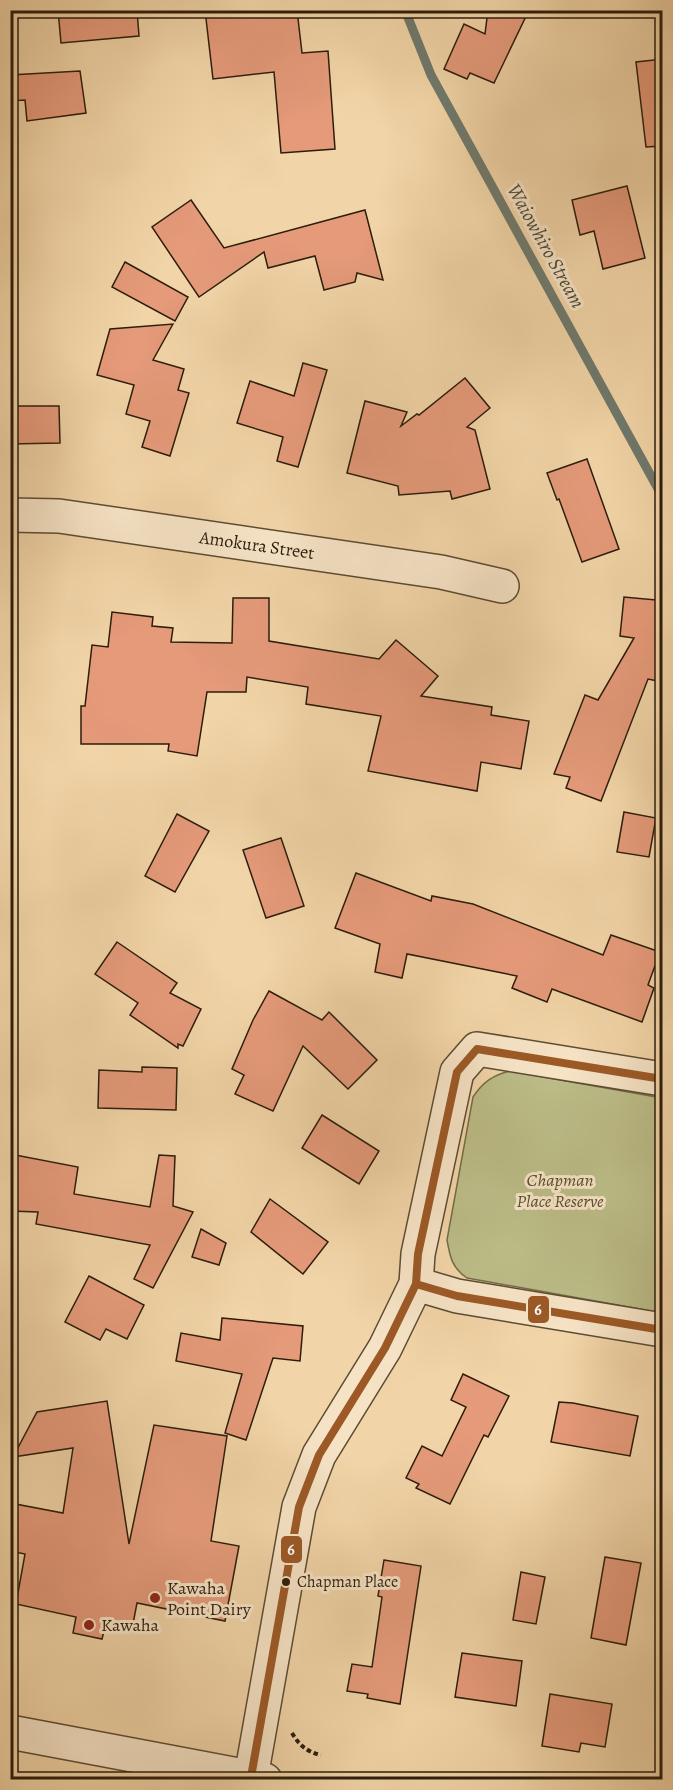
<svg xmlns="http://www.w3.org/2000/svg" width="673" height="1790" font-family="Alegreya,serif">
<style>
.green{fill:#bbbc87;stroke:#746c49;stroke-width:1.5}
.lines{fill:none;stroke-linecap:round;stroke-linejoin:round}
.stream{stroke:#6f796d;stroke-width:9}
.building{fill:#e59a7a;stroke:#2c1d0b;stroke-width:1.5}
.minor-casing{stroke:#5d4b32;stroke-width:36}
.path{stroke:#2c1d0b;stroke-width:4;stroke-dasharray:4.5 3;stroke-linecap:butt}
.minor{stroke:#f6e3c6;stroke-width:33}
.bus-1-casing{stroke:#f6e3c6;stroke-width:12}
.bus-1{stroke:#9c5926;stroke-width:8}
.bus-dot{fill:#2c1d0b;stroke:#f6e3c6;stroke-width:2}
.poi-dot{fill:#8f2418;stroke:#f6e3c6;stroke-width:2}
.labels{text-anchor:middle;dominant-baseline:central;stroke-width:6;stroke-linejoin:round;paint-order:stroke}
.bus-label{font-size:16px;fill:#2c1d0b;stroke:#f6e3c6;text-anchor:start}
.street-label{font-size:18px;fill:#2c1d0b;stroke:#f6e3c6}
.park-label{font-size:18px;font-style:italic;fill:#574d30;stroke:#f6e3c6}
.poi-label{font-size:18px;fill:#2c1d0b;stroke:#f6e3c6;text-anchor:start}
.water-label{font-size:20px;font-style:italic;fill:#4d4b3c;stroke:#f6e3c6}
.line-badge{stroke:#f6e3c6;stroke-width:2}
.badge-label{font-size:16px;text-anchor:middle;font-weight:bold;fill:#fff}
</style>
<rect width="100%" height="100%" fill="#f1d4a7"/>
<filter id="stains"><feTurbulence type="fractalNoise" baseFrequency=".00333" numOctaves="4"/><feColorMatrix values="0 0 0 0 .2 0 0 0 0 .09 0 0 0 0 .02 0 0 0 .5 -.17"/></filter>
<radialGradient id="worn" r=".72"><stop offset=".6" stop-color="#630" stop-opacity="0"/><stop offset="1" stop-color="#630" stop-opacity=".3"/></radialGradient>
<path class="green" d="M510,1071L662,1098V1313L467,1278C452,1268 450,1257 447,1240L473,1097C483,1082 493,1075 510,1071Z"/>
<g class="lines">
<path class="stream" d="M405,10L431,75L662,496"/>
</g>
<g class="building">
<path d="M58,10H137L139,36L61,43Z"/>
<path d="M205,10H297L302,53L328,51L335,149L281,153L274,72L213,79Z"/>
<path d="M488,10H529L494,83L470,73L467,79L444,69L464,24L485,34Z"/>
<path d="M663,59V146L646,147L636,62Z"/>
<path d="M80,71L86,113L27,121L25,100L10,101V75Z"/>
<path d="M627,186L645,258L603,269L594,231L580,235L572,200Z"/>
<path d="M191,200L224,248L365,210L383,280L357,273L355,282L324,290L315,256L268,268L264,252L199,297L152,227Z"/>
<path d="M125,262L188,297L175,321L112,287Z"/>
<path d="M173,324L153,360L184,369L178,390L189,393L170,456L142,447L150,421L126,414L134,385L97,375L110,329Z"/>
<path d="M303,363L327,370L298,467L277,461L283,437L237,423L250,381L294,396Z"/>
<path d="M465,378L490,408L467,427L475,430L490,489L452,499L450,491L399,495L398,486L347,473L365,401L407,412L401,426L417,414L419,415Z"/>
<path d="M10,406H59L60,443L10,444Z"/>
<path d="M587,459L619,549L582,562L559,499L557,500L547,473Z"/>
<path d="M663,589V682L648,679L601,801L566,788L570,777L554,774L585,695L598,700L634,638L620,636L624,597L656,600Z"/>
<path d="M233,598H269V641L379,659L396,640L438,676L421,696L492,707L491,715L529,721L521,769L481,762L477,791L368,771L381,716L306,704L308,687L247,677L246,692H207L197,756L168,751L169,744H81V706H85L92,645L108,647L112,612L153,617L152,626L173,628L171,642L232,643Z"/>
<path d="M624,812L656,818L649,857L617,852Z"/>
<path d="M177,814L209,831L175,892L145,876Z"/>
<path d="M281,838L304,906L266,918L243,850Z"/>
<path d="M356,873L431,901L432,896L473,904L603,955L611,935L660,952L648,985L654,988L642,1022L552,989L547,1002L512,988L517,976L407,954L402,978L375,972L380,944L335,928Z"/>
<path d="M117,942L177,983L170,993L201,1009L183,1046L178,1044V1048L130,1015L138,1003L95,974Z"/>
<path d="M269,991L322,1020L329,1012L377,1060L348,1089L303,1046L273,1111L235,1094L244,1075L232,1069L253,1020Z"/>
<path d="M142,1067L177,1068L176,1110L98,1108L99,1070L142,1072Z"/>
<path d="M322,1115L379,1151L359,1184L302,1148Z"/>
<path d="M10,1154L78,1167L74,1194L150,1207L159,1155L175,1156L173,1206L193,1212L153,1288L134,1279L150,1245L36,1224L38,1212L10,1211Z"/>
<path d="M270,1199L328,1242L303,1274L251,1232Z"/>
<path d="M201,1229L226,1243L219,1265L192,1257Z"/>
<path d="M89,1276L144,1305L127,1339L106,1329L100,1340L65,1322Z"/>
<path d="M222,1318L303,1326L300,1361L273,1358L246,1440L225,1433L242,1374L176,1361L181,1333L220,1340Z"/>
<path d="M463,1374L509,1396L488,1437L484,1435L450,1504L416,1488L419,1484L406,1478L422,1446L442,1456L466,1407L451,1400Z"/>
<path d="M107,1401L129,1544L154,1425L227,1436L211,1541L239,1546L225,1621L137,1603L132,1629L106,1623L102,1639L73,1633L76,1617L16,1604L25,1554L10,1551V1503L63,1513L73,1448L13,1457L37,1412Z"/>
<path d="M559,1402L573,1403L638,1416L630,1456L551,1442Z"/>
<path d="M605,1557L641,1563L626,1645L591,1638Z"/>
<path d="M384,1560L421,1566L400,1704L367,1698L368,1694L347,1691L352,1664L372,1667L382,1597L378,1596Z"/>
<path d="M521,1572L545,1577L536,1624L513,1620Z"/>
<path d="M462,1653L522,1661L516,1706L455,1697Z"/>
<path d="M550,1694L612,1704L605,1747L581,1743L579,1752L542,1746Z"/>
</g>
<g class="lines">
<defs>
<g id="minor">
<path d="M10,515L59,516L441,572L502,586"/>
<path d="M416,1284L457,1296L662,1330"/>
<path d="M10,1732L265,1780"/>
<path d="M251,1777L299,1507L319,1455L385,1348L416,1284L418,1254L457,1072L477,1049L662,1079"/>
</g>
</defs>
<use href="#minor" class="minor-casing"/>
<path class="path" d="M292,1733C299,1745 307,1752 321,1755"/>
<use href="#minor" class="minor"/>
<defs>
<g id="bus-1">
<path d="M416,1284L457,1296L662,1330"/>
<path d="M263,1780L251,1777L299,1507L319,1455L385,1348L416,1284L418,1254L457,1072L477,1049L662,1079"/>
</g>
</defs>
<use href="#bus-1" class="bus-1-casing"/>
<use href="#bus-1" class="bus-1"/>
</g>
<circle class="bus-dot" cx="286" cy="1582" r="5"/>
<g class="poi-dot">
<circle cx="155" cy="1598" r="6"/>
<circle cx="89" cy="1625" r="6"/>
</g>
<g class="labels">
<g class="bus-label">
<text x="297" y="1582">Chapman Place</text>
</g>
<g class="street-label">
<text transform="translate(257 545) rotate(8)">Amokura Street</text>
</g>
<g class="park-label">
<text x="560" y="1180">Chapman<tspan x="560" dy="21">Place Reserve</tspan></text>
</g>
<g class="poi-label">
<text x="167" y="1588">Kawaha<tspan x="167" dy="21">Point Dairy</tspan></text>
<text x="101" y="1625">Kawaha</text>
</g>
<g class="water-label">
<text transform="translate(546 246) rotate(61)">Waiowhiro Stream</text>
</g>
</g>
<g class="line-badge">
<rect x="527" y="1295" width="23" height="29" rx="6" fill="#9c5926"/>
<rect x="280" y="1535" width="23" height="29" rx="6" fill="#9c5926"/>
</g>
<g class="badge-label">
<text x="538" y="1315">6</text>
<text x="291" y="1555">6</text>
</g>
<rect width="673" height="1790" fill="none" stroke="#f1d4a7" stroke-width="36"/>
<rect x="12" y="12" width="649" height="1766" fill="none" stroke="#2c1d0b" stroke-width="3"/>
<rect x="18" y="18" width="637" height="1754" fill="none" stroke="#2c1d0b" stroke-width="1.5"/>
<rect width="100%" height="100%" filter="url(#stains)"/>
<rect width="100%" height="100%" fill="url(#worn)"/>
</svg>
